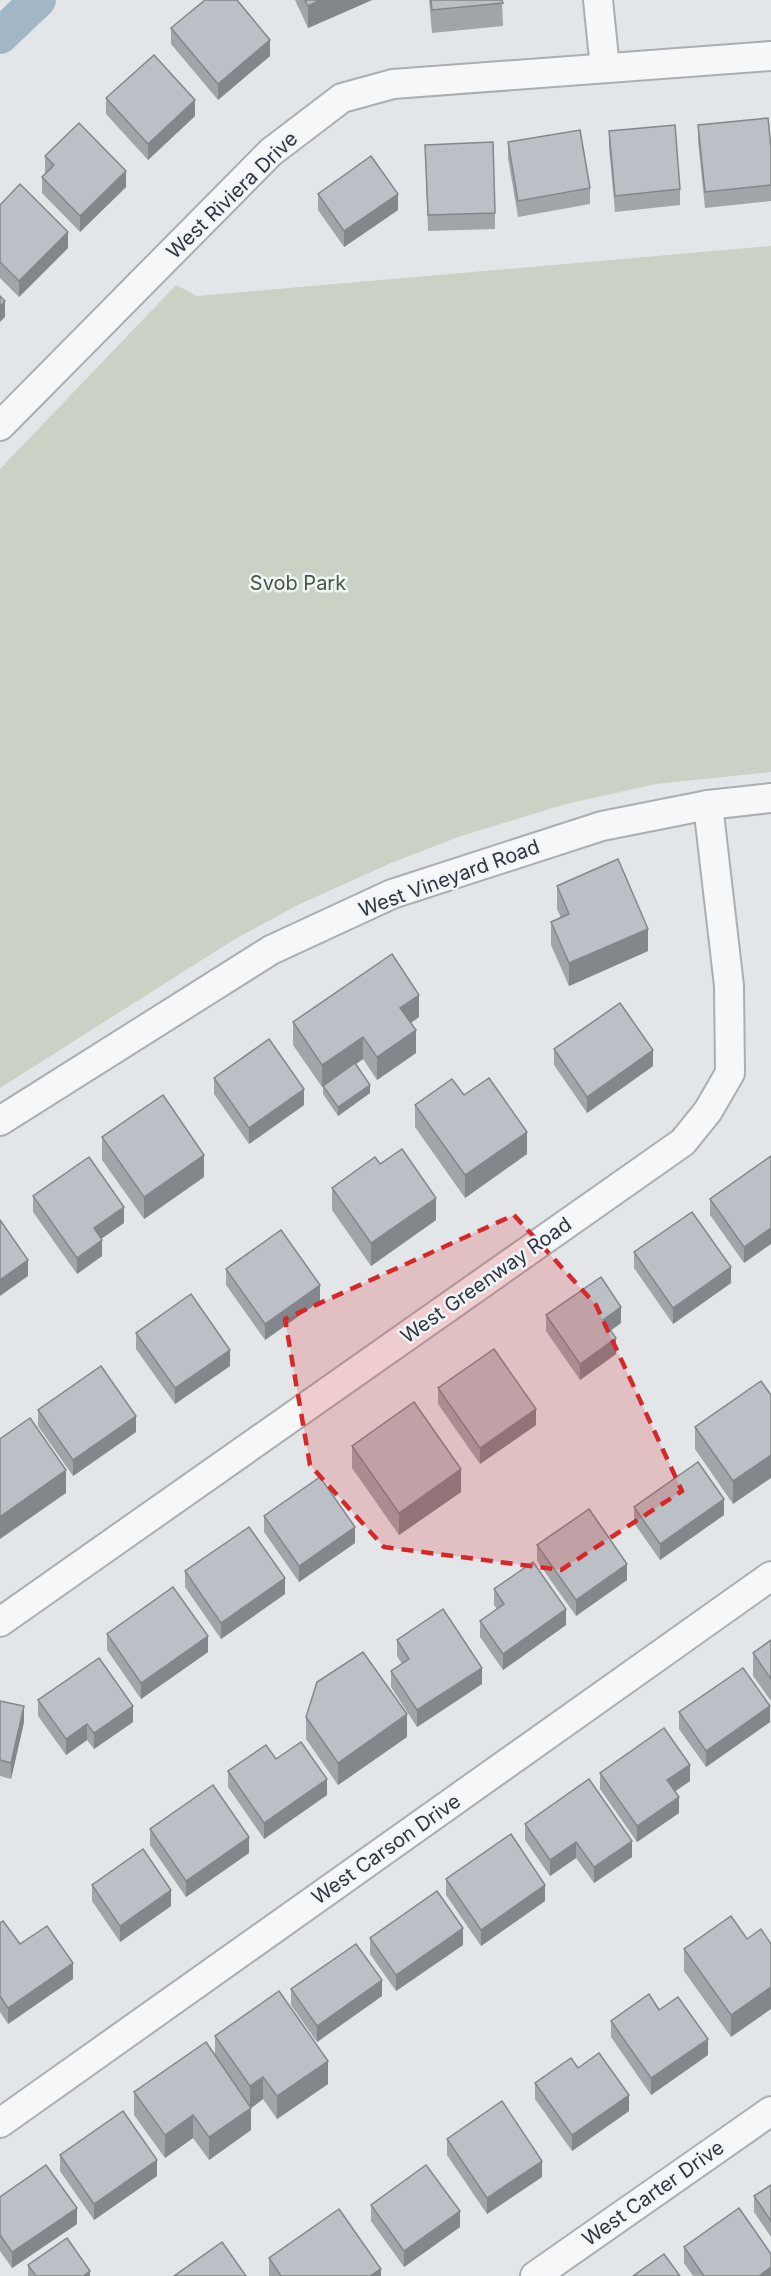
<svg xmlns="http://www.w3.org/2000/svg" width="771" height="2276" font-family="Inter,sans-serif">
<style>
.green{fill:#cad2c5}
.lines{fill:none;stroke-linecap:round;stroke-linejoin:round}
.canal{stroke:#a2b7c5;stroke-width:36}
.minor-casing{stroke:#a9aeb3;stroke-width:32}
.minor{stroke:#f5f7f8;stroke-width:28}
.wall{fill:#a1a5aa}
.shaded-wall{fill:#83868b}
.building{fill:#bbc0c6;stroke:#83868b;stroke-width:1.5}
.marked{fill:#d62828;fill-opacity:0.2;stroke:#d62828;stroke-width:4.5;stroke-dasharray:12 8;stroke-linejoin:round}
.labels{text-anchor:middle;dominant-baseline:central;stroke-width:5;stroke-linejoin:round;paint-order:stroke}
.street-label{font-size:20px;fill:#2d3640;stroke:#f2f5f7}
.park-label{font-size:20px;fill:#445a3c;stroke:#f2f5f7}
</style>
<rect width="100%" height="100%" fill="#e3e6e9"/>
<path class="green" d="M771,246V772L656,784L566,804L461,836L391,863L300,904L235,939L0,1088V469L176,285L197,296Z"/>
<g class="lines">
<path class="canal" d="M0,36L38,0"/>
<defs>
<g id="minor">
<path d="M598,0L605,68"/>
<path d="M0,426L271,152L342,98L393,84L771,56"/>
<path d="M0,1121L271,950L392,894L602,826L708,805L771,798"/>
<path d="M0,1622L683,1142L708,1111L730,1073L729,986L708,805"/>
<path d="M0,2123L771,1576"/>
<path d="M535,2276L771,2111"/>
</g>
</defs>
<use href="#minor" class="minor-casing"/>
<use href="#minor" class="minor"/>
</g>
<g class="wall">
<path d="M295,0H372L308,28Z"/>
<path d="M429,0H502L503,26L432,33Z"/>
<path d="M171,28L270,56L218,100L171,44Z"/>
<path d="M106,98L195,116L148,160L106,114Z"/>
<path d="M698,125L771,148V201L705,208L698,141Z"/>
<path d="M609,131L680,189V205L615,212L609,147Z"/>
<path d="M508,142L590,188V204L518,217L508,158Z"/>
<path d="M425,145L495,213V229L428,231Z"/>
<path d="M45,156L126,187L80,232L42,193V177L46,173L45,172Z"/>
<path d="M318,194L398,210L344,247L318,210Z"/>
<path d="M0,205L68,248L19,297L0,278Z"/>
<path d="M557,886L648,951L569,986L551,945V922L561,918L557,909Z"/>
<path d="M419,1017L411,1023L416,1053L377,1080L363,1059L356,1064L370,1093L338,1116L323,1094V1087H322L293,1045V1022Z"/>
<path d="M554,1049L653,1066L587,1113L554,1065Z"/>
<path d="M214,1078L304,1105L249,1144L214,1094Z"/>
<path d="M464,1095L527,1154L465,1198L415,1127V1105Z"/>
<path d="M102,1137L204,1177L144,1219L102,1160Z"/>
<path d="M771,1156L744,1263L710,1215V1199Z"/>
<path d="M380,1164L436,1220L371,1266L332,1210V1188Z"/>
<path d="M33,1196L124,1223L101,1238L102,1256L77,1274L33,1212Z"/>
<path d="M634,1252L731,1283L673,1324L634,1268Z"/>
<path d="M226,1269L320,1301L265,1340L226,1285Z"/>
<path d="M546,1315L621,1323L610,1331L616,1354L580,1380L546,1331Z"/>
<path d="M136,1333L230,1366L175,1404L136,1349Z"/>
<path d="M761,1381L733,1504L695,1449V1427Z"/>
<path d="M438,1388L536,1425L480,1464L438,1404Z"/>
<path d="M38,1410L136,1432L73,1476L38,1426Z"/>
<path d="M352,1446L461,1492L399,1535L352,1468Z"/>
<path d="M634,1507L724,1515L660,1560L634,1523Z"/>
<path d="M264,1516L355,1543L299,1582L264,1532Z"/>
<path d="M537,1545L627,1580L576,1616L537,1561Z"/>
<path d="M185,1571L285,1594L221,1639L185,1587Z"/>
<path d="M494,1589L566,1625L503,1670L480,1637V1621L497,1609L494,1605Z"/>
<path d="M107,1634L208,1652L141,1699L107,1650Z"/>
<path d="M397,1640L482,1684L417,1727L391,1687V1671L402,1664L397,1656Z"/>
<path d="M771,1640V1701L753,1676V1653Z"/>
<path d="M38,1700L133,1722L94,1749L87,1740L66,1755L38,1716Z"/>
<path d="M0,1701L24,1722L11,1779L0,1776Z"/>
<path d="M679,1712L770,1722L706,1767L679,1729Z"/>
<path d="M306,1717L407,1737L338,1785L306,1739Z"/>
<path d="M276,1759L327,1795L264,1839L228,1787V1771Z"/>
<path d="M600,1773L690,1781L675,1791L679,1813L637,1842L600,1789Z"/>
<path d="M525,1824L632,1857L594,1883L576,1858L550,1876L525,1840Z"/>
<path d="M150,1829L249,1853L186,1897L150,1845Z"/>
<path d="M446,1879L545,1901L481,1946L446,1895Z"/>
<path d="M92,1885L171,1906L120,1942L92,1901Z"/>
<path d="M0,1923L20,1944L73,1979L8,2024L0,2012Z"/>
<path d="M370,1938L463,1945L396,1991L370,1954Z"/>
<path d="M747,1939L731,2037L684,1971V1949Z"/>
<path d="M291,1989L382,1996L317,2042L291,2005Z"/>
<path d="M659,2010L708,2055L651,2095L611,2037V2021Z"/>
<path d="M215,2036L328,2084L277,2119L263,2099L251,2108V2130L209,2160L193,2138L165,2158L134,2115V2092L215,2056Z"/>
<path d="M578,2068L629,2111L572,2151L535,2099V2083Z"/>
<path d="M447,2139L542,2177L487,2214L447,2155Z"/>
<path d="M60,2155L157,2176L94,2220L60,2171Z"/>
<path d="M771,2185V2237L754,2212V2196Z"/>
<path d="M0,2197L77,2224L12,2268L0,2251Z"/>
<path d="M371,2205L460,2227L404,2267L371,2221Z"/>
<path d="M684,2247L771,2276H693L684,2263Z"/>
<path d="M269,2258L381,2276H269Z"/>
<path d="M28,2265L90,2276H28Z"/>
</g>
<g class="shaded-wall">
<path d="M320,0H372L308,28V6Z"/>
<path d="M270,40V56L218,100V84Z"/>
<path d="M195,100V116L148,160V144Z"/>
<path d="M126,171V187L80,232V216Z"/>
<path d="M398,194V210L344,247V231Z"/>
<path d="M68,232V248L19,297V281Z"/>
<path d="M5,301V317L0,322V306Z"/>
<path d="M648,929V951L569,986V963Z"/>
<path d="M419,995V1017L400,1030V1008Z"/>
<path d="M416,1030V1053L377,1080V1057Z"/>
<path d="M363,1037V1059L322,1087V1065Z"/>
<path d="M653,1050V1066L587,1113V1097Z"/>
<path d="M370,1085V1093L338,1116V1107Z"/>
<path d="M304,1089V1105L249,1144V1128Z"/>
<path d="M527,1132V1154L465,1198V1175Z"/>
<path d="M204,1155V1177L144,1219V1197Z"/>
<path d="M436,1198V1220L371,1266V1243Z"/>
<path d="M124,1207V1223L94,1244V1228Z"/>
<path d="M771,1228V1244L744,1263V1247Z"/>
<path d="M102,1240V1256L77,1274V1258Z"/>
<path d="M28,1260V1276L0,1296V1280Z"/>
<path d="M731,1267V1283L673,1324V1308Z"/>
<path d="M320,1285V1301L265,1340V1324Z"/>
<path d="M621,1307V1323L603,1336V1320Z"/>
<path d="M616,1338V1354L580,1380V1364Z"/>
<path d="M230,1350V1366L175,1404V1388Z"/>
<path d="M536,1409V1425L480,1464V1448Z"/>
<path d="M136,1416V1432L73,1476V1460Z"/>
<path d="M771,1455V1478L733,1504V1481Z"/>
<path d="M461,1469V1492L399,1535V1513Z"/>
<path d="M66,1470V1493L0,1539V1517Z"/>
<path d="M724,1499V1515L660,1560V1544Z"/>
<path d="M355,1527V1543L299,1582V1566Z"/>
<path d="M627,1564V1580L576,1616V1600Z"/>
<path d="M285,1578V1594L221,1639V1623Z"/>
<path d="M566,1609V1625L503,1670V1654Z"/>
<path d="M208,1636V1652L141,1699V1683Z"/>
<path d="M482,1668V1684L417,1727V1710Z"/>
<path d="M24,1706V1722L11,1779V1763Z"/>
<path d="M133,1706V1722L94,1749V1733Z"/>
<path d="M770,1706V1722L706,1767V1751Z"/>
<path d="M407,1714V1737L338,1785V1763Z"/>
<path d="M87,1724V1740L66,1755V1739Z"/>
<path d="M690,1765V1781L667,1797V1780Z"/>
<path d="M327,1779V1795L264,1839V1823Z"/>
<path d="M679,1797V1813L637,1842V1826Z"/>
<path d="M249,1837V1853L186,1897V1881Z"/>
<path d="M632,1841V1857L594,1883V1867Z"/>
<path d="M576,1842V1858L550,1876V1860Z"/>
<path d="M545,1885V1901L481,1946V1930Z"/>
<path d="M171,1890V1906L120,1942V1926Z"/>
<path d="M463,1928V1945L396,1991V1975Z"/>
<path d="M73,1963V1979L8,2024V2008Z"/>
<path d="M382,1980V1996L317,2042V2026Z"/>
<path d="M771,1987V2009L731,2037V2015Z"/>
<path d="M708,2039V2055L651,2095V2078Z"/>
<path d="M328,2061V2084L277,2119V2096Z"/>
<path d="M263,2077V2099L250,2109V2086Z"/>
<path d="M629,2095V2111L572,2151V2135Z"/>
<path d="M251,2108V2130L209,2160V2137Z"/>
<path d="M193,2115V2138L165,2158V2135Z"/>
<path d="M157,2160V2176L94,2220V2204Z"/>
<path d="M542,2161V2177L487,2214V2198Z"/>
<path d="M77,2208V2224L12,2268V2252Z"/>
<path d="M460,2211V2227L404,2267V2251Z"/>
<path d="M771,2267V2276H759Z"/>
<path d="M381,2269V2276H370Z"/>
<path d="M90,2271V2276H83Z"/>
</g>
<g class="building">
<path d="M205,0H237L270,40L218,84L171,28Z"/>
<path d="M305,0H320L308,6Z"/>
<path d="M431,0H502L503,3L432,10Z"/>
<path d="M154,55L195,100L148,144L106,98Z"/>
<path d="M768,118L771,148V185L705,192L698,125Z"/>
<path d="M79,123L126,171L80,216L42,177L54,165L45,156Z"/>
<path d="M675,125L680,189L615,196L609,131Z"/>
<path d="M580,130L590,188L518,201L508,142Z"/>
<path d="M493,142L495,213L428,215L425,145Z"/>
<path d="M371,156L398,194L344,231L318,194Z"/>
<path d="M20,184L68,232L19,281L0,262V205Z"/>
<path d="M0,296L5,301L0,306Z"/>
<path d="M618,859L648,929L569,963L551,922L569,914L557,886Z"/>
<path d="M392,954L419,995L400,1008L416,1030L377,1057L363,1037L322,1065L293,1022Z"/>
<path d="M620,1003L653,1050L587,1097L554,1049Z"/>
<path d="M269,1039L304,1089L249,1128L214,1078Z"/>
<path d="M355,1063L370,1085L338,1107L323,1086Z"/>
<path d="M489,1078L527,1132L465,1175L415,1105L452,1079L464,1095Z"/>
<path d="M163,1095L204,1155L144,1197L102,1137Z"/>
<path d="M402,1149L436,1198L371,1243L332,1188L375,1157L380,1164Z"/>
<path d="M771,1156V1228L744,1247L710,1199Z"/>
<path d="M89,1157L124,1207L94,1228L102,1240L77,1258L33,1196Z"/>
<path d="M692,1212L731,1267L673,1308L634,1252Z"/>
<path d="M0,1220L28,1260L0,1280Z"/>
<path d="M281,1230L320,1285L265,1324L226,1269Z"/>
<path d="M601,1277L621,1307L603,1320L616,1338L580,1364L546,1315Z"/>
<path d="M191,1294L230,1350L175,1388L136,1333Z"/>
<path d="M494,1349L536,1409L480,1448L438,1388Z"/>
<path d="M101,1366L136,1416L73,1460L38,1410Z"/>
<path d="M761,1381L771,1395V1455L733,1481L695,1427Z"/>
<path d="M414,1402L461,1469L399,1513L352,1446Z"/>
<path d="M30,1418L66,1470L0,1517V1439Z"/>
<path d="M698,1462L724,1499L660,1544L634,1507Z"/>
<path d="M320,1477L355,1527L299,1566L264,1516Z"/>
<path d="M589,1509L627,1564L576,1600L537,1545Z"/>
<path d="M249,1527L285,1578L221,1623L185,1571Z"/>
<path d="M533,1562L566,1609L503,1654L480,1621L504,1604L494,1589Z"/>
<path d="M173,1587L208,1636L141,1683L107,1634Z"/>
<path d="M443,1609L482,1668L417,1710L391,1671L409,1659L397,1640Z"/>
<path d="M771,1640V1679L753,1653Z"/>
<path d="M363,1652L407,1714L338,1763L306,1717L317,1682Z"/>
<path d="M99,1658L133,1706L94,1733L87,1724L66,1739L38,1700Z"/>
<path d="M743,1668L770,1706L706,1751L679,1712Z"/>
<path d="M0,1701L24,1706L11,1763L0,1760Z"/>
<path d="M664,1728L690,1765L667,1780L679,1797L637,1826L600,1773Z"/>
<path d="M301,1742L327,1779L264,1823L228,1771L266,1745L276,1759Z"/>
<path d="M589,1779L632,1841L594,1867L576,1842L550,1860L525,1824Z"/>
<path d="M213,1785L249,1837L186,1881L150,1829Z"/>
<path d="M511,1834L545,1885L481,1930L446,1879Z"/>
<path d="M143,1849L171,1890L120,1926L92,1885Z"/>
<path d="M437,1891L463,1928L396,1975L370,1938Z"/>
<path d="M731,1916L747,1939L761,1929L771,1944V1987L731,2015L684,1949Z"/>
<path d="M3,1921L20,1944L47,1926L73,1963L8,2008L0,1996V1923Z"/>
<path d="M356,1944L382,1980L317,2026L291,1989Z"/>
<path d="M279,1991L328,2061L277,2096L263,2077L250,2086L215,2036Z"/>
<path d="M649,1994L659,2010L678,1997L708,2039L651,2078L611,2021Z"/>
<path d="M206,2042L251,2108L209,2137L193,2115L165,2135L134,2092Z"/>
<path d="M599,2053L629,2095L572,2135L535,2083L571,2058L578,2068Z"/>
<path d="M502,2101L542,2161L487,2198L447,2139Z"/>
<path d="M123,2111L157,2160L94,2204L60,2155Z"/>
<path d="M46,2165L77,2208L12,2252L0,2235V2197Z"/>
<path d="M426,2165L460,2211L404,2251L371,2205Z"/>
<path d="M771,2185V2221L754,2196Z"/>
<path d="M739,2208L771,2254V2267L759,2276H704L684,2247Z"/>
<path d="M339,2209L381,2269L370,2276H281L269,2258Z"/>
<path d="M67,2238L90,2271L83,2276H36L28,2265Z"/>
<path d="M222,2242L246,2276H174Z"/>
<path d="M664,2254L680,2276H633Z"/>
</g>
<path class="marked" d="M514,1215L596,1305L682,1491L561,1570L384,1547L310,1465L285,1319Z"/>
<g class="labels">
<g class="street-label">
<text transform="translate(232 195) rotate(-44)">West Riviera Drive</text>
<text transform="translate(449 878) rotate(-20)">West Vineyard Road</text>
<text transform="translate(486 1280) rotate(-35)">West Greenway Road</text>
<text transform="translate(386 1849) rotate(-35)">West Carson Drive</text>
<text transform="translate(653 2193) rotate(-35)">West Carter Drive</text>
</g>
<g class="park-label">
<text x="298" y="583">Svob Park</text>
</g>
</g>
</svg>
